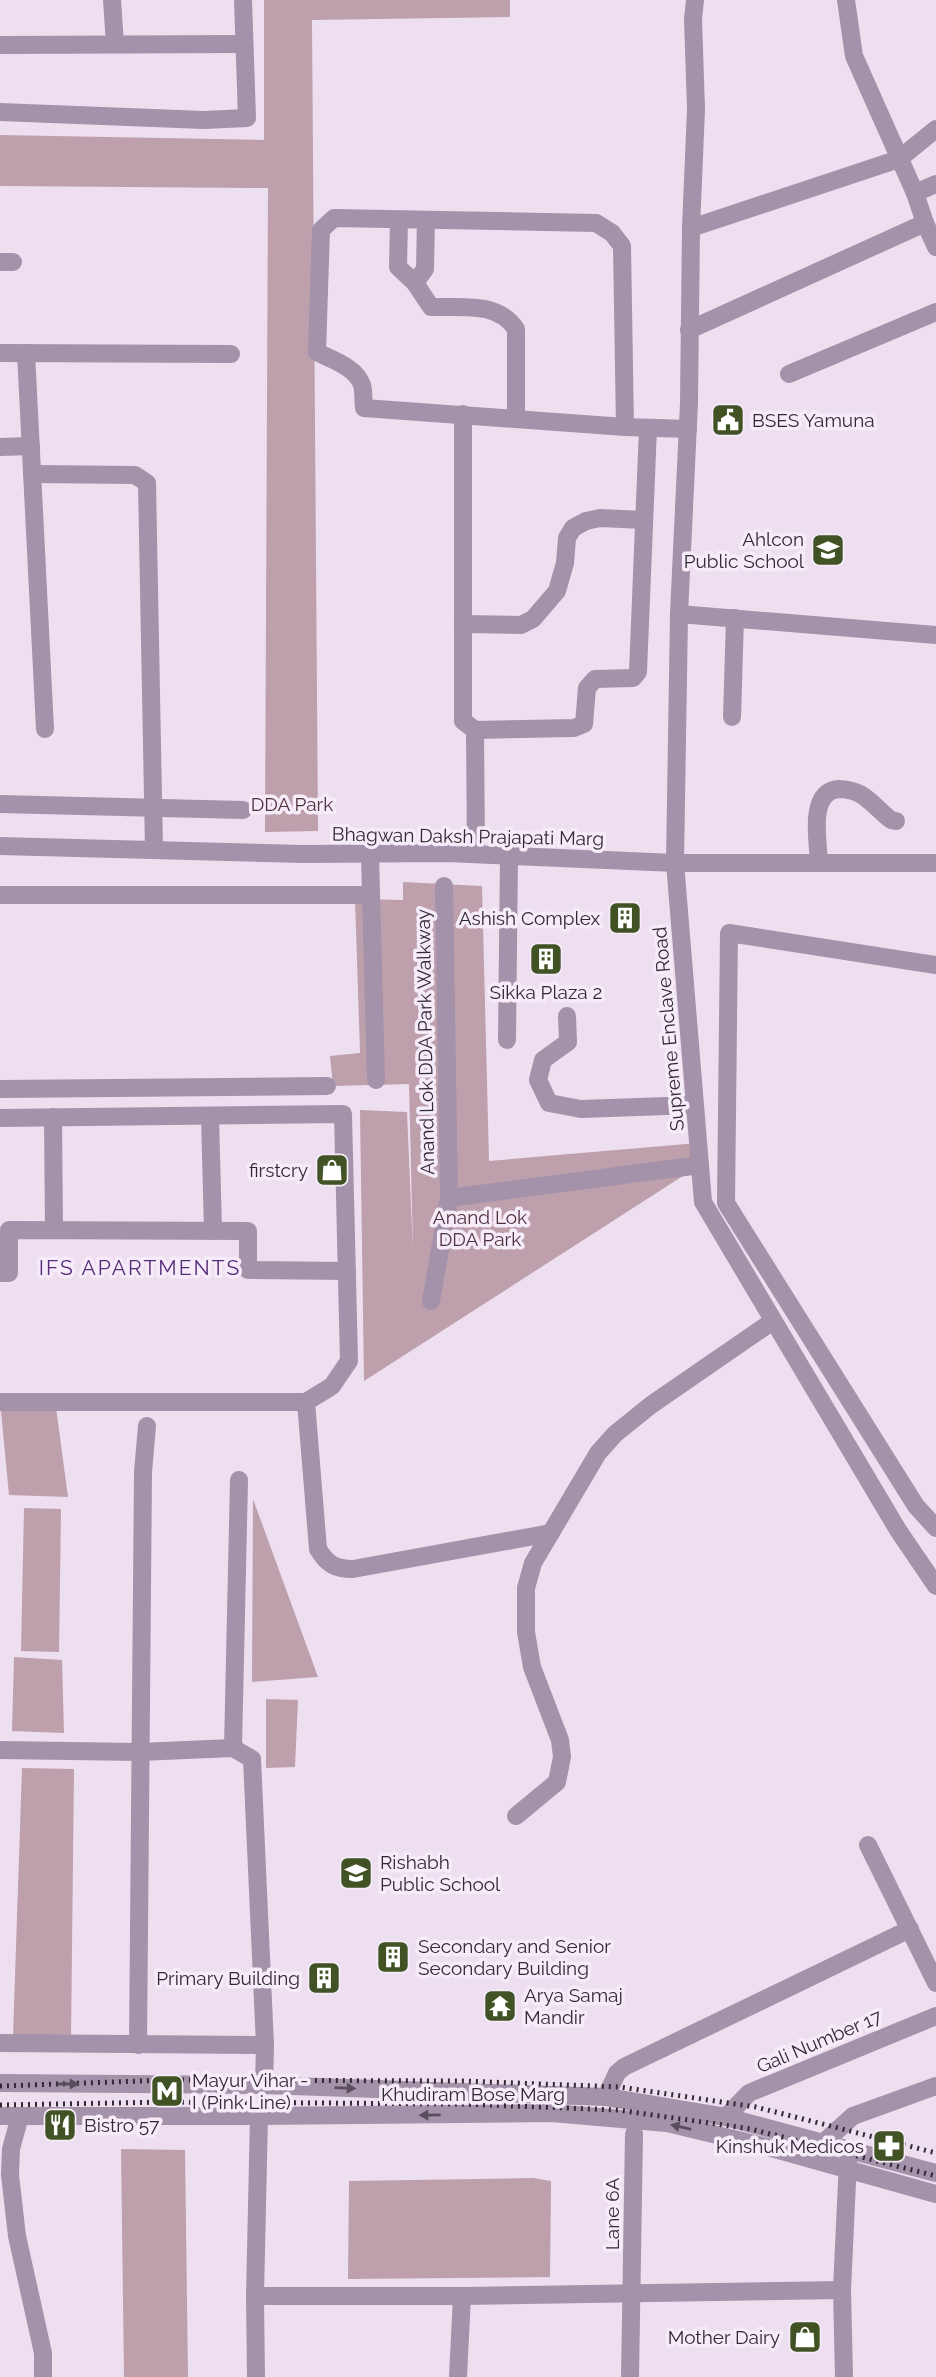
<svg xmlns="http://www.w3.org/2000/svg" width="936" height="2377" font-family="Raleway,sans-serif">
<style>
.green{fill:#bda0ab}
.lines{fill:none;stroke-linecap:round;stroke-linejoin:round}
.minor{stroke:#a392a9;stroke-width:18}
.rail{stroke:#312a35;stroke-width:5;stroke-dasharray:2 5;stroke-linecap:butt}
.oneway{fill:#594e5e}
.labels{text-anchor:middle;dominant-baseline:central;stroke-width:7;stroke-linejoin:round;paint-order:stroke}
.poi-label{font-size:19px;fill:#312a35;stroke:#f6ebf8;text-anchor:start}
.park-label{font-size:19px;fill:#50313b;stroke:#f6ebf8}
.street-label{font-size:19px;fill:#312a35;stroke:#f6ebf8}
.neighbourhood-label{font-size:21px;letter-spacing:2px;fill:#572d7a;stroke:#f6ebf8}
</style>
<rect width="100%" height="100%" fill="#eddfef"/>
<g class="green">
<path d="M264,0H510V17L312,20L318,831L265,832L268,188L0,186V135L264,140Z"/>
<path d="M403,882L482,886L489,1161L698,1143L700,1165L364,1381L360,1110L407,1112L413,1252L409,1084L333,1086L330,1056L360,1053L355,899L403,900Z"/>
<path d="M55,1400L68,1497L9,1495L0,1401Z"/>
<path d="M253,1499L318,1677L252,1682Z"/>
<path d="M24,1508L61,1509L59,1652L21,1651Z"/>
<path d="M14,1657L62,1660L64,1733L12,1731Z"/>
<path d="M266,1699L298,1700L295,1767L266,1768Z"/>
<path d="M22,1768L74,1769L71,2038L13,2036Z"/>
<path d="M121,2149L185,2150L188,2377H124Z"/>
<path d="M533,2178L551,2181L550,2277L348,2279L349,2181Z"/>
</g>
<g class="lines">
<g class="minor">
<path d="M112,0L115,44"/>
<path d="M695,0L693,19L696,109L691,228L689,403L679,614L675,863L703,1202L898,1530L936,1586"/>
<path d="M846,0L854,56L915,193L925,223L936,247"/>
<path d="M0,45L244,44"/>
<path d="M0,112L204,120L247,118L243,0"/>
<path d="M915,193L936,184"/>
<path d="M399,220L398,267L415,283L425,269L426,220"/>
<path d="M691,228L899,159L936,129"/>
<path d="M0,262H13"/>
<path d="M415,283L431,307C462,308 497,301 516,329V418"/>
<path d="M689,330L925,223"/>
<path d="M0,353L231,354"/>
<path d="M26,353L45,729"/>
<path d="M789,374L936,312"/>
<path d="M463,414V721L475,730L574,728L584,724L587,688L595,679L633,678L638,672L648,428"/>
<path d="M625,427L622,246L612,233L596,223L334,218L321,230L317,352C332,360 356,367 362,385C364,391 363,401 364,408L625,427L688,429"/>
<path d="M0,447L31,446"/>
<path d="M32,474L135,475L147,483L154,850"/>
<path d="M679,614L936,635"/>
<path d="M463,624L521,625L533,619L557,591L565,563L567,538L573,528L586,521L600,518L644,520"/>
<path d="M732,717L735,618"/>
<path d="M475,730L476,854"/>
<path d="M0,804L243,810"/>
<path d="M0,846L303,854L447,853L675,863H936"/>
<path d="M370,855L376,1080"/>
<path d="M819,862C818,841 808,791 839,789C848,789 859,792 866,798C874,804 882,813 891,820L896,821"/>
<path d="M0,895H371"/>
<path d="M936,965L729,933L726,1203L916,1506L936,1528"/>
<path d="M567,1016L568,1042L543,1060L538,1080L549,1103L581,1109L695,1105"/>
<path d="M507,1040L509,855"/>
<path d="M0,1089L327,1086"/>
<path d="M210,1116L213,1231"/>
<path d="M53,1117L54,1230"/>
<path d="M0,1118L343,1114L349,1361L332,1386L306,1402H0"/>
<path d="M449,1198L700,1165"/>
<path d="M0,1273H9V1230L248,1231V1270L347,1271"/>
<path d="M431,1301L449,1198L444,886"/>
<path d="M306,1402L318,1549C327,1564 335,1569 353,1569L551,1533"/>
<path d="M233,1748L239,1480"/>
<path d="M0,1750L139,1752L233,1748L252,1759L265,2045L264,2085"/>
<path d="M516,1816L557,1782L562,1757L560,1740L532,1667L526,1632V1588L533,1563L598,1453L615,1434L651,1405L773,1321"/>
<path d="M868,1845L936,1983"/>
<path d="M0,2043L265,2045"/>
<path d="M138,2045L143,1472L147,1426"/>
<path d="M0,2083L264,2085L606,2097L726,2117L936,2173"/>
<path d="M606,2097L617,2073L624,2067L910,1929"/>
<path d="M0,2116H259L552,2113L667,2123L775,2149L936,2194"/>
<path d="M20,2116L11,2149L10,2175L17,2236L43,2353V2377"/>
<path d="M726,2117L749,2093L936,2016"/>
<path d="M823,2143L853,2116L936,2086"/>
<path d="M255,2296H462L842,2290"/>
<path d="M256,2377L255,2296L259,2116"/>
<path d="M458,2377L462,2296"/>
<path d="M630,2377L634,2134"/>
<path d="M844,2377L842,2290L848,2160"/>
</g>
<g class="rail">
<path d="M0,2086L169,2080L462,2081L620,2087L756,2107L936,2153"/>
<path d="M0,2105L169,2102L461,2104L618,2110L751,2129L936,2176"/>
</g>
</g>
<defs><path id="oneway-solid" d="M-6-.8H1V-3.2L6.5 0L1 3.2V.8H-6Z" transform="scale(1.75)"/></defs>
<g class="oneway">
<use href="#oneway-solid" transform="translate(68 2084)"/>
<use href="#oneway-solid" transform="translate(345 2088) rotate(2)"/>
<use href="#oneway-solid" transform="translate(430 2115) rotate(179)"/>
<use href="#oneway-solid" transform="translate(681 2127) rotate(-167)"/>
</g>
<defs>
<symbol id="civic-square" viewBox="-11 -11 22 22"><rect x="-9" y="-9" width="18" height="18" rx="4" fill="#415225" stroke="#f6ebf8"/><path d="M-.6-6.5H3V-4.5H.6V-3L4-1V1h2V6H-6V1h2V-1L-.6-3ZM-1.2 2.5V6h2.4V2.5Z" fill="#fff"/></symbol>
<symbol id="school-square" viewBox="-11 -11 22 22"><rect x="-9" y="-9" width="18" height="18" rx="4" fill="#415225" stroke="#f6ebf8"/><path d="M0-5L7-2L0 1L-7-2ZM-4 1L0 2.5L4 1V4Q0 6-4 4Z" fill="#fff"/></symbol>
<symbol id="building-square" viewBox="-11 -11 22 22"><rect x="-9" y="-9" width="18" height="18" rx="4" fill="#415225" stroke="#f6ebf8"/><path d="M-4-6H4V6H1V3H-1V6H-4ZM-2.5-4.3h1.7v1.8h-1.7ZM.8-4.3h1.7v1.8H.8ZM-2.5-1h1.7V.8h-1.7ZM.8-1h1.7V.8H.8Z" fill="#fff"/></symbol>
<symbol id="shop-square" viewBox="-11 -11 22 22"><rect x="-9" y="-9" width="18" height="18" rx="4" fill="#415225" stroke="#f6ebf8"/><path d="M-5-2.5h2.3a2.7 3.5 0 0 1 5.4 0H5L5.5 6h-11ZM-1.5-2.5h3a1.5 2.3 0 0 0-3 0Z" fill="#fff"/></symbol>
<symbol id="temple-square" viewBox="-11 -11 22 22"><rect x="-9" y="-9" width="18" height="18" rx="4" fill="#415225" stroke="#f6ebf8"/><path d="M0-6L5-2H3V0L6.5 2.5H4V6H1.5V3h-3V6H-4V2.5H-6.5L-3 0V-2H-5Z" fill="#fff"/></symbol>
<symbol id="metro-square" viewBox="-11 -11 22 22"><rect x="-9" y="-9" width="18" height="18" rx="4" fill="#415225" stroke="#f6ebf8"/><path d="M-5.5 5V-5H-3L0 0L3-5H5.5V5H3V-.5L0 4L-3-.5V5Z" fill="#fff"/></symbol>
<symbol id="restaurant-square" viewBox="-11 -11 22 22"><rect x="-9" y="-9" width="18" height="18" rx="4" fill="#415225" stroke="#f6ebf8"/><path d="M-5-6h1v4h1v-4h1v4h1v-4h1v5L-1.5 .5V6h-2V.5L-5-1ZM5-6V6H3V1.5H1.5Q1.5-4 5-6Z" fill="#fff"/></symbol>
<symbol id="pharmacy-square" viewBox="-11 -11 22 22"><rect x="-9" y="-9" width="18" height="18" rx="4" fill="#415225" stroke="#f6ebf8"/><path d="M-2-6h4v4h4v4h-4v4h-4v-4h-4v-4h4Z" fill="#fff"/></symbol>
</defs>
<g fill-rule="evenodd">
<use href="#civic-square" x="709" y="401" width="38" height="38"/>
<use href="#school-square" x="809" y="531" width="38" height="38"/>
<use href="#building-square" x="606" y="899" width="38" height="38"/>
<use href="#building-square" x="527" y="940" width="38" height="38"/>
<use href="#shop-square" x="313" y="1151" width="38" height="38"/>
<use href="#school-square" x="337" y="1854" width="38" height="38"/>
<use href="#building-square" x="374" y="1938" width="38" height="38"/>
<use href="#building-square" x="305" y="1959" width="38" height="38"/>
<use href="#temple-square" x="481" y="1987" width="38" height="38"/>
<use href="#metro-square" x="148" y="2072" width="38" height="38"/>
<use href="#restaurant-square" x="41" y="2106" width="38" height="38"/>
<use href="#pharmacy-square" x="870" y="2127" width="38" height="38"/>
<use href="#shop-square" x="786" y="2318" width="38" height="38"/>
</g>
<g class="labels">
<g class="poi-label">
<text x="752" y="420">BSES Yamuna</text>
<text x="804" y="539" text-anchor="end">Ahlcon<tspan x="804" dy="22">Public School</tspan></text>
<text x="600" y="918" text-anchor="end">Ashish Complex</text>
<text x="546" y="992" text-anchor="middle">Sikka Plaza 2</text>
<text x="308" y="1170" text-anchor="end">firstcry</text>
<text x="380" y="1862">Rishabh<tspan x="380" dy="22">Public School</tspan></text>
<text x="418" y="1946">Secondary and Senior<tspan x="418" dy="22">Secondary Building</tspan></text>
<text x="300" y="1978" text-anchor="end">Primary Building</text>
<text x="524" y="1995">Arya Samaj<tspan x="524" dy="22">Mandir</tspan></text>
<text x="192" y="2080">Mayur Vihar -<tspan x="192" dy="22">I (Pink Line)</tspan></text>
<text x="84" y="2125">Bistro 57</text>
<text x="864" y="2146" text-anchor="end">Kinshuk Medicos</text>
<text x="780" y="2337" text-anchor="end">Mother Dairy</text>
</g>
<g class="park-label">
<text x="292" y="804">DDA Park</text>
<text x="480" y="1217">Anand Lok<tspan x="480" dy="22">DDA Park</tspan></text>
</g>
<g class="street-label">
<text transform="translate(468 836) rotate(1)">Bhagwan Daksh Prajapati Marg</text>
<text transform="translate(668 1029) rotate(-95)">Supreme Enclave Road</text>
<text transform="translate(425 1042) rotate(-91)">Anand Lok DDA Park Walkway</text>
<text transform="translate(819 2041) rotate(-23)">Gali Number 17</text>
<text x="473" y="2094">Khudiram Bose Marg</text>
<text transform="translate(612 2214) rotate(-90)">Lane 6A</text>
</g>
<g class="neighbourhood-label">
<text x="140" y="1267">IFS APARTMENTS</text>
</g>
</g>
</svg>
